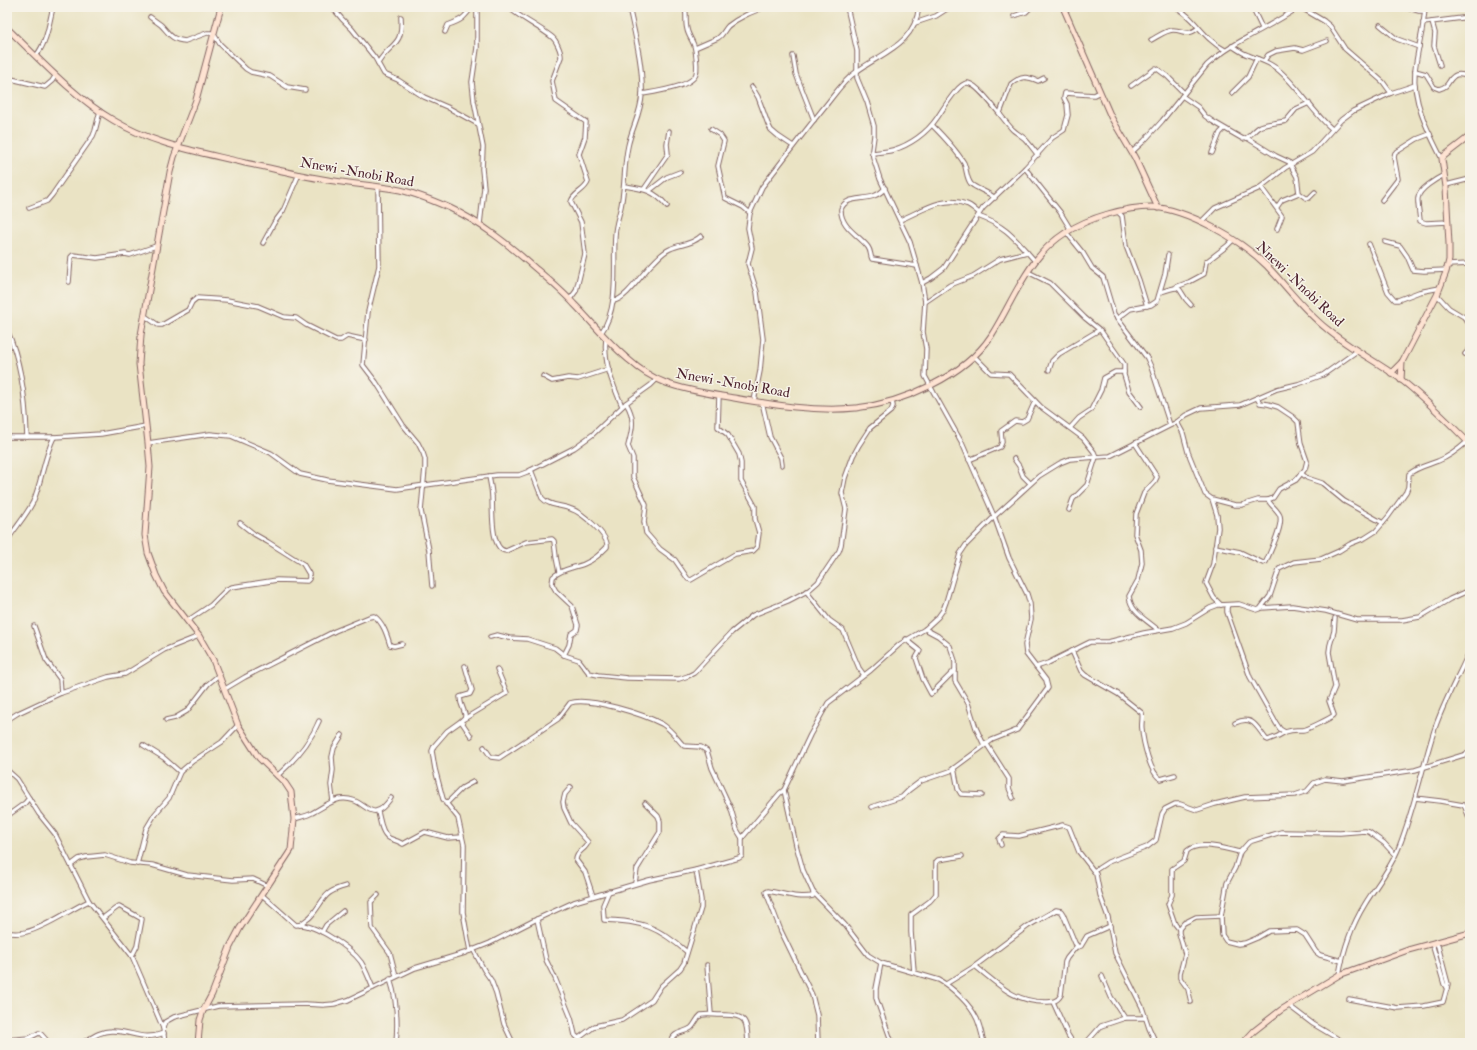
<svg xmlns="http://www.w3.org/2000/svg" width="1477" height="1050" font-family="'IM FELL Double Pica',serif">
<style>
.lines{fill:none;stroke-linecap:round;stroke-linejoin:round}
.street-casing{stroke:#826461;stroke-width:5.5}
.secondary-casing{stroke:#826461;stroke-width:7}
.street{stroke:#fff;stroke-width:3.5}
.secondary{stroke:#fee3d2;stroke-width:5}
.labels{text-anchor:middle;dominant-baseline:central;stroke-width:3;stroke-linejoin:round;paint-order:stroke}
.street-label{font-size:14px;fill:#4a1f2b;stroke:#f7f3e8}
</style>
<rect width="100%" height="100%" fill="#f7f3e8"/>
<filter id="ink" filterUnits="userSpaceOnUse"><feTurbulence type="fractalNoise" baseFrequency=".025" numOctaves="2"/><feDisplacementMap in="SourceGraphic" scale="8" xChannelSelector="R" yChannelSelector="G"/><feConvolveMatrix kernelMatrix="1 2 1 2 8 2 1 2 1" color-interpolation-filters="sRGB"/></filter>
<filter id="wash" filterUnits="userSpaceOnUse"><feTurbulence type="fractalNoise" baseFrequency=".012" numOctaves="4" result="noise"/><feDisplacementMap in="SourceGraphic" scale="16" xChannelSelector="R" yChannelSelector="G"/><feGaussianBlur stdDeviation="0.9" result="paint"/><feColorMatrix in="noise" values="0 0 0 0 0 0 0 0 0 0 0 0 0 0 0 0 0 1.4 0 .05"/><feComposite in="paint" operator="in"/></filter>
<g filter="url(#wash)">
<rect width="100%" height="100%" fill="#eae3c4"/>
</g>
<g filter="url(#ink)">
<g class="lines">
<defs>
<g id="street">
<path d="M332,7L342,19L352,29L375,58L384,74L398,80L424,97L447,107L478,124"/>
<path d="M477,7V48L472,82L474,101L483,147L482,169L484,188L480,224"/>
<path d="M508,7C522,19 538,26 552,37C556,40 561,51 561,57L552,81L556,101L586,122L585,137L579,154L588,182C585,191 573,193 571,202L581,222L585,254L576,291L570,299"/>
<path d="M847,7L857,51V78L867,102L874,126V136L872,150L873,157L880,179L910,242L922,283L925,302L923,332L926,349L925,376L934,393L962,443L994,516L1009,558L1027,594L1030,604L1031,619L1025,645L1026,654L1046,680L1048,688L1017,730L992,740L950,771L921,781L909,790L902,797L871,807"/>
<path d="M1175,7C1195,17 1203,39 1225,50"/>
<path d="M1252,7L1262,28"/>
<path d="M1300,7L1324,21L1330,26L1345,49L1383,82L1391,93"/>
<path d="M1404,7L1419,11H1425"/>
<path d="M1425,7C1424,29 1417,50 1415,71C1412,102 1429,133 1442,159"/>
<path d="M1014,16L1026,12L1031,7"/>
<path d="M150,17C154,20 157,22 161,25C169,33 171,40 185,41L207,33H213L220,44L246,69L251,72L270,76L287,87L305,90"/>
<path d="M1432,22L1435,33L1434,46L1440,65"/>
<path d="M915,23L936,16L950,7"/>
<path d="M1423,23L1470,17"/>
<path d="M1380,25L1397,39L1419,47"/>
<path d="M445,32L448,25C462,20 464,18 472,7"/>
<path d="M1151,40C1157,37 1166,30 1173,30C1184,30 1187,37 1198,28"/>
<path d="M1232,46C1237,49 1242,53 1248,55C1259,60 1265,60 1276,68C1298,85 1311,111 1332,129"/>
<path d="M695,48L718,38C723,35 724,30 728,26C739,17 752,12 765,7"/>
<path d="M36,56C47,42 49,24 53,7"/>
<path d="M793,56L796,74L814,120"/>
<path d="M1264,61L1268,55L1276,51L1295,48L1303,50L1327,41"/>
<path d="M378,63C391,41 403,48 401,17"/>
<path d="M1415,71L1426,74L1434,87L1439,89C1450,86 1447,81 1454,76C1459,72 1465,77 1470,75"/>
<path d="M7,78L45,87L52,81L56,75"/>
<path d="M1131,86L1156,68L1167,76L1184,93"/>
<path d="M752,87L758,97L768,124L771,130L778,136L793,146"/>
<path d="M1232,93L1248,77L1257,58"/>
<path d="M642,94C654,92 692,87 696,74C698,67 696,56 695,49C694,42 688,36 687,29C685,22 687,14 685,7"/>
<path d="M1182,96L1198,107L1205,116L1212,121L1243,139C1250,138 1254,129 1261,126C1269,123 1278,123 1286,121L1296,109L1309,103"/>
<path d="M1000,113L1011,84C1021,76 1026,76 1038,81L1044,78"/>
<path d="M932,125C943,136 956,150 964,163C967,170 966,178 971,184C977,189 988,192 995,198"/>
<path d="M711,129L720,135L724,141L718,166L725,198L743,207L750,213"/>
<path d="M1247,138L1276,156L1289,162L1297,177L1299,193L1306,198H1309L1315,192"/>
<path d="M1132,152L1144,141L1162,121L1207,65C1235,40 1269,28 1299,7"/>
<path d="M872,153C879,152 886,152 893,150C910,145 927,133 937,118C942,111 959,81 968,83C980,85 1003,120 1012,129C1015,132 1020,135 1024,138C1029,143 1033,149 1038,155"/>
<path d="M1212,153L1220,133L1224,129"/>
<path d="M1025,168L1060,212L1071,230"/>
<path d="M1444,175C1436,179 1419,189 1418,198C1417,201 1420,218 1420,221L1426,223L1448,222"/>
<path d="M1446,185L1470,179"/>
<path d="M624,186C644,189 654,190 667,206"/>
<path d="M378,187L379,266L368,312L363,365L376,382L403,425L418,443L423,453L425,459V468L421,511L429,550L432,586"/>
<path d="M1261,187L1282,216L1277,229"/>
<path d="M885,188C872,205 848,192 841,209C840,227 859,235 868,247C871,251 870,255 872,259L917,266"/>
<path d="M644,189L668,154L667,144L669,131"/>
<path d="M649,191L667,177L680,172"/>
<path d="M1382,200L1398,179L1394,157L1395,153L1417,139L1430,134"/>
<path d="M1277,207L1282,200L1299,193"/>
<path d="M29,208L47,201L52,195L93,136L95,131L100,111"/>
<path d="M1118,212L1122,216L1126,246L1139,280L1147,306"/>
<path d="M978,216C1008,227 1014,238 1035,261"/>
<path d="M900,220C920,212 943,195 966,204C971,205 975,210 979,213"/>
<path d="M1201,222L1215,208L1258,189L1285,168L1312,152L1341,120L1353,111L1391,93L1415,85"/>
<path d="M1066,232L1083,253L1092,268L1103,277L1114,314L1147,358L1151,367L1170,425"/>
<path d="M1385,242L1400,246L1407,256L1413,270L1424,271L1447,270"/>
<path d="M263,243L274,223L283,211L299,174"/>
<path d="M1369,244L1388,292L1395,300H1398L1419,292L1440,288"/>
<path d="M1448,265L1470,264"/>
<path d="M1028,272L1050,283L1085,318L1101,331L1124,364V375L1129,391L1141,407"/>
<path d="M69,282L71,257L73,255L97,258L125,254L130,255L156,246"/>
<path d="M922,283L931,278L944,268L983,208L1025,168L1052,138L1064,130L1068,115L1067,104L1064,98L1065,93L1094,95L1100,92"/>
<path d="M1176,287L1189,282L1204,274L1206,262L1227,246L1233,240"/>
<path d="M1161,292C1187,283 1175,290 1191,305"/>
<path d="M1437,295L1449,308L1464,317L1470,325"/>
<path d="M613,301C626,300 643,272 653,263C658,258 663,252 670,249C680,244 692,245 701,236"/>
<path d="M925,302L950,285L973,276L1000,259L1027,252"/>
<path d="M145,316L158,325H162L188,310L192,302L197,298L227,300L258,306L284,317L296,318L306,325L336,340H341L347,336L366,340"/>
<path d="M1117,319L1130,309L1151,305L1157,301L1165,274L1168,255"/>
<path d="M7,330C21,361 26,403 27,437"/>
<path d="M601,333C620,307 613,265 615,236C615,223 621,212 622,200C625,182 624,164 628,146C632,127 641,114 642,94C643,65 635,35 629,7"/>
<path d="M606,338C603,362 613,385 622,406"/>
<path d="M1465,354L1470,349"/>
<path d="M974,356L991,373L1009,374L1041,407L1083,438L1094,452L1096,457L1087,485L1073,499L1069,510"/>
<path d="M1049,370L1052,361L1059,354L1099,330"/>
<path d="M543,376L552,381L568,378L578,379L609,369"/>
<path d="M754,401L760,371L763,339L757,292L748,264L752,248L748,228L750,213L762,187C783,160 804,132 826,105C835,94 844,80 856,72C883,52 914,45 919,7"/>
<path d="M762,402L770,437L781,458L782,465"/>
<path d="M626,403C636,419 632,430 628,446L633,458V477L646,505L644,522L646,533L660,549L675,560L688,579L691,580L735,554L753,551L757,547L759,533L755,519V506L741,481V463L739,454L728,435L718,427L719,395"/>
<path d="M1177,422L1183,433L1188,452L1205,494L1212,499L1235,505H1242L1258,500H1268L1273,498L1279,489L1296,480L1305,469L1307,461L1301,444L1298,422L1293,417L1278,407L1268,404L1260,403L1257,398"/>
<path d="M1070,428L1079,418L1091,410L1101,390L1104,378L1115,372H1124"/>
<path d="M7,437H54L101,434L146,426"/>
<path d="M148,443L210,434L231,436L271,453L300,474L327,480L397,489L497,475H519L527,472L574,448L592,435L626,403L651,385L657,379"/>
<path d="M1135,443L1157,477L1155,481L1144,493L1136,514L1135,534L1141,550L1142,563L1138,580L1129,596C1131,613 1146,619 1158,630"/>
<path d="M1014,459L1019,466L1023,476L1030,483"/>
<path d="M969,460L1000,447L1002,442L1001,431L1015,421L1022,422L1027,419L1035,401"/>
<path d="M531,470L542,498C549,506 561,505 571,509C581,512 609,535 607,547C600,554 594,560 584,564C574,568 561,569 553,577L552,584L556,591L572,606L578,625L577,630L571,634L569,645L564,655"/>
<path d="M1301,473L1307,478L1322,483L1344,501L1383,523"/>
<path d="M489,476C490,483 492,490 492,497C493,509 490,550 506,551L526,542L552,539L554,541L556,557L559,572"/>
<path d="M1212,499L1217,515L1218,528L1213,564L1206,583L1214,598L1221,605"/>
<path d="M7,541C15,528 26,516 33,502C42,481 44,457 54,437"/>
<path d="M1215,547L1240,552L1263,563L1266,562C1270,551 1283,527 1280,516C1278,510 1271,506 1268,500"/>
<path d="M806,591L829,620L843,630L859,668L864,675"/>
<path d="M1228,605L1227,608V612L1250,677L1276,723L1280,729L1285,732C1294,729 1294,730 1303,730C1306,730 1331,718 1334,715L1329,701L1335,687L1329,652L1330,645L1334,631L1335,618"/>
<path d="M1262,608L1292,606L1326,611L1357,620H1402L1420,617L1450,599L1470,590"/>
<path d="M187,621L211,605L227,589L232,587L277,580L307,581L309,579V574L303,564L268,542L254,534L240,523"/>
<path d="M34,626L46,660L60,679L61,693"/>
<path d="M925,629L938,636L950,646L955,661V681L968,703L976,728L984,745"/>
<path d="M490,637L497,635L509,638L527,639L555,648L564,655L579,660L589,673L598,675L627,678L679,679L688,676L694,673L732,632L753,615L788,601L809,590L818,582L839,551L841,545L846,509L842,493L845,478L853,456L859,445L870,428L891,411L893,406L892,401"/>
<path d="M906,639L910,643L920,651L916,658L923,679L931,694L955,670"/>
<path d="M1072,651L1081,671L1085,675L1118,694L1142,713C1143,719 1141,724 1142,729C1143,741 1150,774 1161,779L1175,775"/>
<path d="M465,666L472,690L470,694L460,697L461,703L465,714V717L461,721L447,731L434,746L432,751L435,769L443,799L458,818L464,845L463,912L470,951"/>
<path d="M1036,667L1048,663L1090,642H1108L1144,633L1173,628L1186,623L1210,608L1218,605L1239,604L1257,610L1260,609L1270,596L1279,569L1294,562L1321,559L1339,551L1350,544L1365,538L1376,531L1388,517L1406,492L1408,487L1409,474C1417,467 1428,465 1438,461C1449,457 1459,449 1468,441"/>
<path d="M225,689L245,677L335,631L369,617L374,616C383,622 387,635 390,645L394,646L402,644"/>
<path d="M464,719L507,693L497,669"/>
<path d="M7,720L18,713L61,693L108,677L125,674L164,650L199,636"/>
<path d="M166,720L175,718L187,711L208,684L220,674"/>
<path d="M461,721L471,736"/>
<path d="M1235,723C1253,715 1256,726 1266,739L1268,740L1278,736L1285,732"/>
<path d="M986,743L1009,779V788L1013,798"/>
<path d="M143,745L164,758L180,772"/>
<path d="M484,747L491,757L499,758L558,719L570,703C588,696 645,715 662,724C672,730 676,738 684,746L701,747L707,751L712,768L731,809L737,830L742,838"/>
<path d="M954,768L958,789L961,794L982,795"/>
<path d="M7,770L17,779L39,814L55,834L89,901L132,956L163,1028L165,1043"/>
<path d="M277,776C295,760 310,743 319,721"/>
<path d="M571,787L565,794L563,802L564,808L571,823L588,842C586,850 576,851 576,860L585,872L593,896"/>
<path d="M784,790L796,845L803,870L813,892L845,925L868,955L881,963L939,980C953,988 970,1004 977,1019C980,1026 982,1035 984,1043"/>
<path d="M1415,798L1440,801L1463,805L1465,807L1470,820"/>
<path d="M333,801L331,785L333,770L332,757L334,748L342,735"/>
<path d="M446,804L462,788L473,782"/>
<path d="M378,812C380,819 381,833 389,838C393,840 399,841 403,844L425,832L448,838L462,837"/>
<path d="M7,816L25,803L29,798"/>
<path d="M294,819C300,817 307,816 312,813C322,808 330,801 340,799C367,795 369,829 391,798"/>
<path d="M1001,845L999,839L1003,835L1019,836L1063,825L1069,827L1079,852L1096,874L1100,895L1108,917L1115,953L1142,1007L1149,1028L1156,1043"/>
<path d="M137,864L146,829L155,814L169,798L180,772L193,761L222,742L238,725"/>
<path d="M71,865L79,859L86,857L105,855L130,863L152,865L187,875L233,880L253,879L268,886"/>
<path d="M1094,871L1108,862L1147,847L1156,840L1162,814L1165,809L1175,804H1180L1197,810L1215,804L1245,797L1295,795L1307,791L1314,783L1325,779L1343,781L1415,770L1470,753"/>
<path d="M635,883L637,869L660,832V821L658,816L645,803"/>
<path d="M609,891L603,905L604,920C643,921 658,927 687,952"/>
<path d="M813,892V896C797,899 783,893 768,891L766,892L781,931L812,995L817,1015L818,1043"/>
<path d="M262,895L296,925C314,923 351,948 361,962C366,970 369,979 373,988"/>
<path d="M378,895L371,902L372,928L390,953L396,976"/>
<path d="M103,918L119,906L142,919L137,946L132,956"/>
<path d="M537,919L546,960L555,978L571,1018L575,1035L578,1038H579L595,1026L622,1020L652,1000L661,986L680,969L684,963L701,908V900L696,870"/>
<path d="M300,925C304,921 309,919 312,915C325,899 323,892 346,886"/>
<path d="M1179,929L1175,924L1168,904L1172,895V869L1184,861L1187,851C1198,840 1225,849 1240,852"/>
<path d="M322,932L326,925L343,911"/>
<path d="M7,933C13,933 20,934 26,932C47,927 69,910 89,901"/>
<path d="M1434,943L1433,947L1444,984L1447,989"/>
<path d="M473,949L484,970L491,980L496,993L504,1024L513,1043"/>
<path d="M1342,961L1320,955L1316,952L1305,935L1297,930L1269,931L1257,938L1245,943L1238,944L1226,941L1222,935L1221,916L1227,883L1235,868L1240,852L1249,842L1281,832L1340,833L1365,831L1369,832L1384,843L1395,855"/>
<path d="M881,963L876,989V998L892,1043"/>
<path d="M707,965L711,1014"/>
<path d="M975,966C998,984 1014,1002 1045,1002C1052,1002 1057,1002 1061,995L1065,962L1067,958L1076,947"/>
<path d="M914,972L911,932V915L930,901L936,894V862L938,860L962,856"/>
<path d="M1339,975C1343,952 1352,925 1365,904C1376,886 1391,868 1399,847C1414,809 1422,769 1434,731C1443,703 1458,677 1470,650"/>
<path d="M1102,976L1111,997L1125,1018"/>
<path d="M390,979C397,1000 398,1022 396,1043"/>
<path d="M946,984L975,966L1028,926L1056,910L1061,911L1063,914L1075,943L1078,947L1081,946L1087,936L1110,926"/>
<path d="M1349,999L1398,1008L1424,1006L1443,1002L1448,984L1438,946L1435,942"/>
<path d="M1053,1002L1068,1035L1073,1043"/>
<path d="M1191,1002L1188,989L1180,978V973L1185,954L1179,933V929L1184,923L1196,917L1221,916"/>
<path d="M1288,1005L1313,1024L1345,1043"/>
<path d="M163,1028L165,1022L174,1017L218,1006L305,1004L323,1005L334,1004L348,1000L415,968L465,953L490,943L537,919L574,902L649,880L696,870L739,858L742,856V838L780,793L784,790L810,735L828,703L871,670L900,644L925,629L938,617L943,610L946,602L960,554L966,545L995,516L1039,476L1060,463L1070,459L1110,456L1177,422L1186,415L1201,408L1240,405L1277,389L1298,384L1323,375L1357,351"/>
<path d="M7,1040L29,1038L39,1033L41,1034L49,1043"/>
<path d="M82,1043C91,1038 100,1031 111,1031C132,1030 141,1042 164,1033"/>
<path d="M414,1043H426"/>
<path d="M670,1043C675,1030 682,1034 691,1028C695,1025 696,1019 701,1015C708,1014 714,1015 721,1015C746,1014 747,1020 748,1043"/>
<path d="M1086,1043L1101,1026L1125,1018H1145"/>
</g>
<g id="secondary">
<path d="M1063,7L1111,117L1135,158L1158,208"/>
<path d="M7,28C40,60 73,96 113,120C154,145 200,152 245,163C271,168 297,175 322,179C348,184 375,185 400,190C417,194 434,201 450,208C482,223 509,245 535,268C549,280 562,291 574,304C592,322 609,344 629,360C640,370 653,378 666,383C688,391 711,394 734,398C774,405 816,412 856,408C903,403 965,376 991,336C1007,311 1018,283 1036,260C1054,236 1080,222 1108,214C1122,210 1137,207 1151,207C1188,209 1241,240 1267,266C1287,287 1304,311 1327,329C1349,348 1376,361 1399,378C1425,398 1447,421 1470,444"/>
<path d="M1391,373L1402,362L1437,295L1446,272L1449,260V244L1446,187L1442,159L1444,156L1470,136"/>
<path d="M1401,380L1402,362"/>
<path d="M198,1043L200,1020L203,1011L212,994L230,947L240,928L291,850L294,819L291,792L285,783L259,758L238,725L213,660L199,636L164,591L156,575L148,553L145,535L150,467L148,443L139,364L141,335L170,172L174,157L196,100L221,7"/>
<path d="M1243,1043L1254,1031L1281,1010L1339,975L1408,950L1470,933"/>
</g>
</defs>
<use href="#street" class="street-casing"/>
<use href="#secondary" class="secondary-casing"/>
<use href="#street" class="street"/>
<use href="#secondary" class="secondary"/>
</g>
</g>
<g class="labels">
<g class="street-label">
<text transform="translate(357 172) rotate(10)">Nnewi -Nnobi Road</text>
<text transform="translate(1300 284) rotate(44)">Nnewi -Nnobi Road</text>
<text transform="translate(733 383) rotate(10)">Nnewi -Nnobi Road</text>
</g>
</g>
<rect width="1477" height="1050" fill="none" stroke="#f7f3e8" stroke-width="24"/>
</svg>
